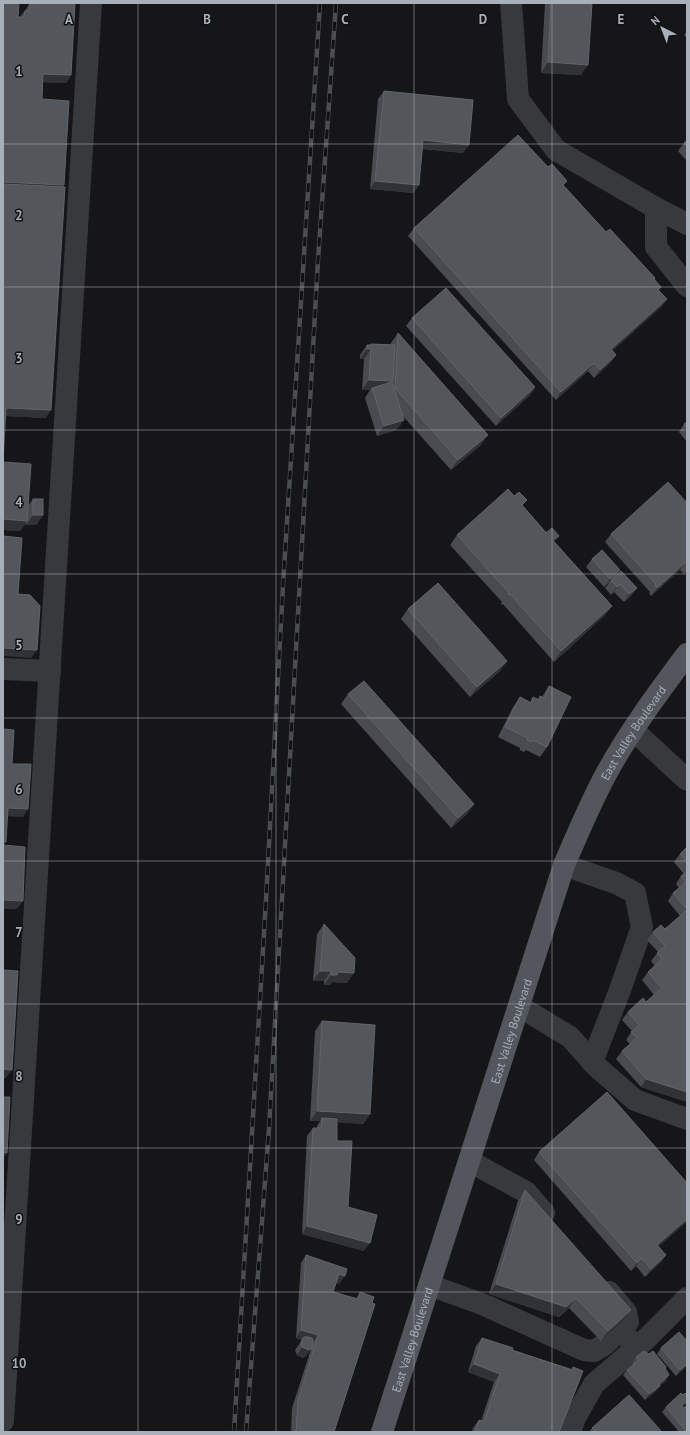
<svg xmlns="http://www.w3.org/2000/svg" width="690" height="1435" font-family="'PT Sans',sans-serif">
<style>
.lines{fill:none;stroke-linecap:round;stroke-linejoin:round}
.minor{stroke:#37393d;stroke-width:22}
.major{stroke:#53565c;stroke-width:22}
.rail-casing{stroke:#4a4d52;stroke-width:4.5}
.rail{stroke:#111113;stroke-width:3;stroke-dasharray:9;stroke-linecap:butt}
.wall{fill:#494b50}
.shaded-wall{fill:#303235}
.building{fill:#53565b;stroke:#61646a}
.grid{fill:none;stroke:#a8afb8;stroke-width:1;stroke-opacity:0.55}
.labels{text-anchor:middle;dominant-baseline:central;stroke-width:3;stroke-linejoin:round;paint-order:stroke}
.street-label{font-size:12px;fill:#a8afb8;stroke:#111113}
.grid-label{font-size:13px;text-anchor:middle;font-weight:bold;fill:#a8afb8;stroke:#111113;stroke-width:3;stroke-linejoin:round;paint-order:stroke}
</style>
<rect width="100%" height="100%" fill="#161618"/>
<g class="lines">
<g class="minor">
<path d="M511,3L518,99L556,150L656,208V247L687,286"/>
<path d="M656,208L687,224"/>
<path d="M3,669L50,671"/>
<path d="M633,730L687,780"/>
<path d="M564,865L616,883L635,893L642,927L620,990L592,1062"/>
<path d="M519,1006L570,1037L597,1067L635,1100L687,1119"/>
<path d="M469,1161L526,1192L544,1213"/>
<path d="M429,1285L482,1304L584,1350L594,1351L604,1345L620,1330"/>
<path d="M609,1292L626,1312L628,1322L620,1330L637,1347"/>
<path d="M3,1421C35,949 61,476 91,3"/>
<path d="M570,1432L575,1418L594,1384L644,1341L687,1298"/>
</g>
<path class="major" id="s1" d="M382,1432L564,865C577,835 590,804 605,776C628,733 658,693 687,654"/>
<defs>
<g id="rail">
<path d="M234,1432L266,900L283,585L320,3"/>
<path d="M246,1432L269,1129L318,260L336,3"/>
</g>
</defs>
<use href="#rail" class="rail-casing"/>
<use href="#rail" class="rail"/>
</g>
<g class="wall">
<path d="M29,3H75L71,75L66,83L42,82V99L64,185L63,187L46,418L6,416L18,17H20L29,5Z"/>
<path d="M545,3H592L581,75L541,73Z"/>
<path d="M687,31V38L684,35Z"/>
<path d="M384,91L463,153L423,149L414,193L370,189L378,99Z"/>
<path d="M687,140V161L678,151L684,143Z"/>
<path d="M564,186L606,232L654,279L659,290L667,299L661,307L612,351L616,355L610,363L594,378L588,371L556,400L408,236L414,228Z"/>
<path d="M412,318L535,387L530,395L496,426L406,326Z"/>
<path d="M398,333L481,445L451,470L402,415L404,420L396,430L377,436L365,398L370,390H362L364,359H360V355L367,345H370L371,344L391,345V343Z"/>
<path d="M687,422V442L679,432L684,424Z"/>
<path d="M3,462L28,506L33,499L43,515L36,525H26V523L20,531L3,530Z"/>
<path d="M687,503V571L684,574L680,570L651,596L649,593L650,592L605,542L611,534Z"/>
<path d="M523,506L612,606L604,616L554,662L503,604L502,605L501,604L502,602L450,545L457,535Z"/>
<path d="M592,559L616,576L637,588L631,596L624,602L614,592L611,595L605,588L610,582L604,587L586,567Z"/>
<path d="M408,609L507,661L500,671L470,697L401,619Z"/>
<path d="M549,686L547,747L540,757L526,750L524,752L520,750V748L498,737L513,707L520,697L530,702L533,697L538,699L540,696L542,697Z"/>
<path d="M348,694L474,804L467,814L451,828L341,704Z"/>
<path d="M687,847V1102L641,1087L616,1059L622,1051L630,1044L626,1040L632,1031L622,1020L628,1012L646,1002L654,995L642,980L648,972L655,966L651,961L658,952L647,940L653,932L665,929L680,916L668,901L673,893L679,888L676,884L681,876L684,874L674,862L680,854Z"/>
<path d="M324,924L347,983L332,982L330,985H324V981H313L317,934Z"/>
<path d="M322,1021L370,1114L363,1124L337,1122V1141L348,1207L364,1251L302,1234L307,1136L313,1128H317V1126L320,1121H310L315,1031Z"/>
<path d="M539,1152L666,1255L660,1263L645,1277L636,1266L631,1271L534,1160Z"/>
<path d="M525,1190L624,1320L601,1341L569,1308L559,1317L489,1294L518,1201Z"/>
<path d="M306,1255L339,1284L336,1283L333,1292L356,1299L360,1292L334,1432H291L292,1408L311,1349L306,1356L303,1358L297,1355L295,1350L302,1340L296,1338L301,1263Z"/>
<path d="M482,1338L512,1350L572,1369L573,1367L559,1432H472L473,1428L479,1420L481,1421L494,1382L468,1372L476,1346Z"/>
<path d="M687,1341V1366L676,1376L657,1354L661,1348Z"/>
<path d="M636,1357L665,1368L666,1381L660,1385L656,1391L645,1400L623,1375L627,1370L634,1364L632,1363Z"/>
<path d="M686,1404L683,1407L684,1408L687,1432H679L662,1412L666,1407Z"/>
<path d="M592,1428L662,1432H589Z"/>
</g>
<g class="shaded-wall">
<path d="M548,62L588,65L581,75L541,73Z"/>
<path d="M43,74L71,75L66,83L37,82Z"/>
<path d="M423,140L469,145L463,153L418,148Z"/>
<path d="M375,181L419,185L414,193L370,189Z"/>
<path d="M3,182L64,185L59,193L3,190Z"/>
<path d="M667,299L661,307L605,357L611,349Z"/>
<path d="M367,349H371L364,359H360Z"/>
<path d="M616,355L610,363L594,378L600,370Z"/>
<path d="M594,363L588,371L556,400L561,392Z"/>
<path d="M369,380L393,381L386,391L372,388L370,390H362Z"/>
<path d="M535,387L530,395L496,426L501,418Z"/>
<path d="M6,408L51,410L46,418L3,416Z"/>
<path d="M404,420L396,430L377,436L384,426Z"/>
<path d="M488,435L481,445L451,470L458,460Z"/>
<path d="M33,515H43L36,525H26Z"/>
<path d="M3,519L27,521L20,531L3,530Z"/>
<path d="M686,562L680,570L651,596L657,588Z"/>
<path d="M620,570L615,578L611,580L604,587L610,579Z"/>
<path d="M620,584L614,592L611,595L617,587Z"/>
<path d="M637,588L631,596L624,602L629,594Z"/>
<path d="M612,606L604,616L554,662L561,651Z"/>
<path d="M3,648L37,650L31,658L3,656Z"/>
<path d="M507,661L500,671L470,697L477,687Z"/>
<path d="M474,804L467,814L451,828L458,818Z"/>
<path d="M8,808L28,809L23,817L3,816Z"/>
<path d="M3,842H6L3,847Z"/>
<path d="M3,900L23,901L17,909H3Z"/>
<path d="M320,971H331L324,981H313Z"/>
<path d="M338,972L354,973L347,983L332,982L330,985H324L331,975Z"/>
<path d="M3,1069L12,1070L6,1078H3Z"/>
<path d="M646,1079L687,1092V1102L641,1087Z"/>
<path d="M317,1111L370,1114L363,1124L322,1121V1118L320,1121H310Z"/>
<path d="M3,1152L7,1153L3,1158Z"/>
<path d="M687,1219V1222L651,1253L657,1245Z"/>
<path d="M307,1226L370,1243L364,1251L302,1234Z"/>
<path d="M666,1255L660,1263L645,1277L651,1269Z"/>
<path d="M642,1258L636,1266L631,1271L637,1263Z"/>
<path d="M339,1274L345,1276L339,1284L334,1282Z"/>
<path d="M496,1284L576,1298L569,1308L559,1317L489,1294Z"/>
<path d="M631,1310L624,1320L601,1341L608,1331Z"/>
<path d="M301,1330L318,1335L313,1343L296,1338Z"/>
<path d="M302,1347L312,1348L306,1356L303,1358L297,1355Z"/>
<path d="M474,1364L500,1374L494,1382L468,1372Z"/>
<path d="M687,1364V1366L676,1376L680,1370Z"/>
<path d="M669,1375L666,1381L655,1390L659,1384Z"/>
<path d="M660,1386L656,1391L645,1400L649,1394Z"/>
<path d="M687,1401L686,1404L677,1412L681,1406Z"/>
</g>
<g class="building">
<path d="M3,3H19L18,17H24L25,11H29V5H35V3H75L71,75L43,74L42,99L69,101L64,185L3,182Z"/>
<path d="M551,3H592L588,65L548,62Z"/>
<path d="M384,91L473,100L469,145L423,140L419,185L375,181Z"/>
<path d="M518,135L548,167L552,164L567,181L563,185L606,232L610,229L655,278L654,279L661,287L658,290L667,299L611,349L616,355L600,370L594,363L561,392L414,228Z"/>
<path d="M687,140V147L684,143Z"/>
<path d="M3,184L65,187L51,410L6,408L3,462Z"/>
<path d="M446,288L535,387L501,418L412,318Z"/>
<path d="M398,333L488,435L458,460L395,388Z"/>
<path d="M371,344L395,345L393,381L369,380L371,349H367V345H371Z"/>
<path d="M392,382L404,420L384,426L372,388Z"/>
<path d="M687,422V428L684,424Z"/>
<path d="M3,462L31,464L27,521L3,519Z"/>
<path d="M668,482L687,503V563L686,562L657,588L655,585L656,584L611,534Z"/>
<path d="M508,489L514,496L519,492L527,500L522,505L546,533L552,528L559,536L553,541L612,606L561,651L510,594L509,595L508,594L509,593L457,535Z"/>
<rect x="33" y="499" width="10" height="16"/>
<path d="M3,536L22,538L18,594L30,595L40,606L37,650L3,648Z"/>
<path d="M602,550L620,570L610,579L592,559Z"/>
<path d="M621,571L637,588L629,594L620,584L617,587L611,580Z"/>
<path d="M438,583L507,661L477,687L408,609Z"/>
<path d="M364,681L474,804L458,818L348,694Z"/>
<path d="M549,686L571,697L547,747L533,740L531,742L527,740L528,738L505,727L520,697L531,703L533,697L539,700L540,696L544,698Z"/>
<path d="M3,729L14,730L12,764H31L28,809L8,808L6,842H3Z"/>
<path d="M3,845L25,847L23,901L3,900Z"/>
<path d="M687,847V862L680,854Z"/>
<path d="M687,871V909L673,893L686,882L681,876Z"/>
<path d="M687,910V1092L646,1079L622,1051L637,1038L631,1032L639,1025L628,1012L643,998L646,1002L662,988L648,972L662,959L657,953L665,946L653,932L661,925L665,929Z"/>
<path d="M324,924L355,958L354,973L338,972L337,975H331V971H320Z"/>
<path d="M3,970L18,971L12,1070L3,1069Z"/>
<path d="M322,1021L375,1025L370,1114L317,1111Z"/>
<path d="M607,1092L687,1183V1219L657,1245L666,1255L651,1269L642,1258L637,1263L539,1152Z"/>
<path d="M3,1097H10L7,1153L3,1152Z"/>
<path d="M322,1118L337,1119V1141H352L348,1207L377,1215L370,1243L307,1226L313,1128H321Z"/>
<path d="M525,1190L631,1310L608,1331L576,1298L566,1307L496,1284Z"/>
<path d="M306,1255L347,1269L345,1276L339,1274L333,1292L358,1299L360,1292L374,1297L372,1303L375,1304L334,1432H296L298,1400L318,1335L301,1330Z"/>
<path d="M679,1332L687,1341V1364L680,1370L661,1348Z"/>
<path d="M304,1337H308L312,1338L313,1341L312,1348L309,1350L302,1347L301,1342Z"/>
<path d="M482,1338L513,1348L512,1350L572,1370L573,1367L583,1371L559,1432H475L479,1420L484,1422L500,1374L474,1364Z"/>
<path d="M644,1351L649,1354L653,1351L666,1367L665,1368L669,1375L659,1384L660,1386L649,1394L627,1370L639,1360L636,1357Z"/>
<path d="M681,1393L683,1395L685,1393L687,1395V1401L681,1406L684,1408L687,1405V1432L666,1407Z"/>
<path d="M629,1395L662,1432H596L592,1428Z"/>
</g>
<path class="grid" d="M138,3V1432M276,3V1432M414,3V1432M552,3V1432M3,144H687M3,287H687M3,430H687M3,574H687M3,718H687M3,861H687M3,1004H687M3,1148H687M3,1292H687"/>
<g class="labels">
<g class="street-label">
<text stroke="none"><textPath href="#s1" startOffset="745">East Valley Boulevard</textPath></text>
<text stroke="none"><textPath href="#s1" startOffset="421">East Valley Boulevard</textPath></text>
<text stroke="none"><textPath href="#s1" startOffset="97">East Valley Boulevard</textPath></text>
</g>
</g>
<g class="grid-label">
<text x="69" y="24">A</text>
<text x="207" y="24">B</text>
<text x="345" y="24">C</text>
<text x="483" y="24">D</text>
<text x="621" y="24">E</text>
<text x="19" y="76">1</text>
<text x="19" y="220">2</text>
<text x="19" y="363">3</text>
<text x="19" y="507">4</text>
<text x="19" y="650">5</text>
<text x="19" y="794">6</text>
<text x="19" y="937">7</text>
<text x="19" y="1081">8</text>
<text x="19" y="1224">9</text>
<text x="19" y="1368">10</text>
</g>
<rect width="690" height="1435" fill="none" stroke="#a8afb8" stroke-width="8"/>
<g transform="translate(662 28) rotate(318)" stroke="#111113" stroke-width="3" paint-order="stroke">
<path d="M0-3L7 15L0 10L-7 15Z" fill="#a8afb8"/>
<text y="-6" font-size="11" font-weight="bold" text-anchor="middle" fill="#a8afb8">N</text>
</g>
</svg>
